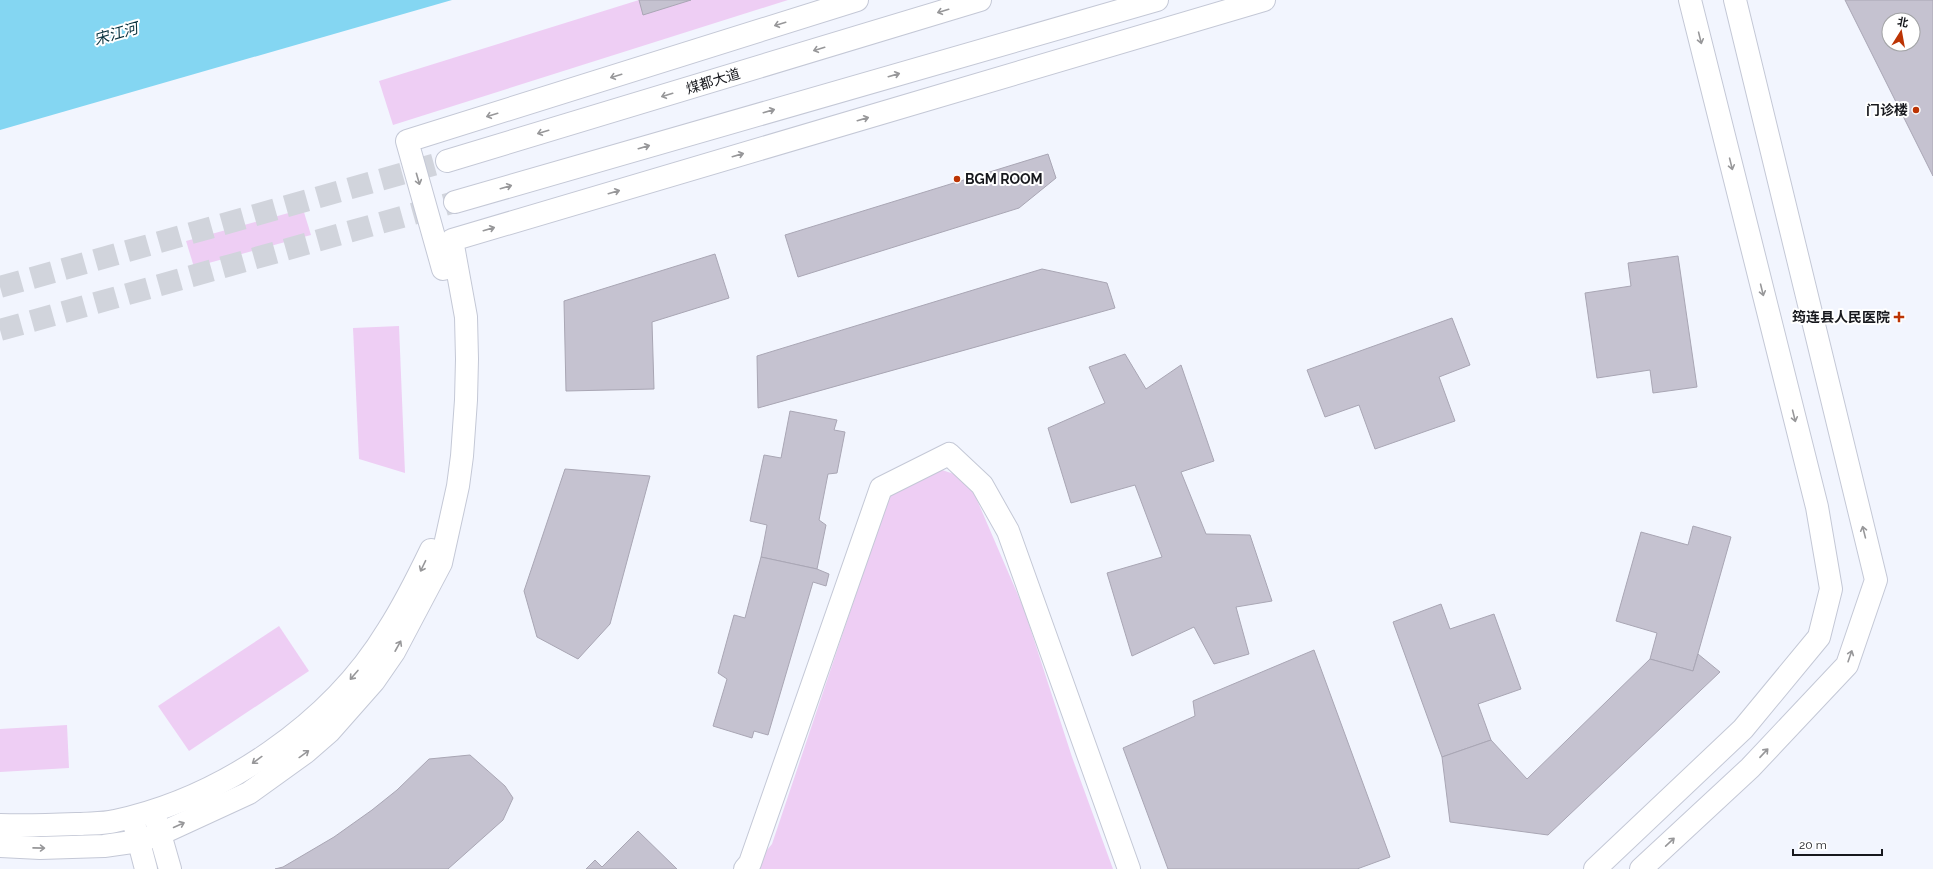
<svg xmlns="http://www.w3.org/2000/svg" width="1933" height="869" font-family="Raleway,'Noto Sans SC',sans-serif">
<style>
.green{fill:#eecef4}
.water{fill:#84d6f2}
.building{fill:#c5c2d0;stroke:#a9a6b4;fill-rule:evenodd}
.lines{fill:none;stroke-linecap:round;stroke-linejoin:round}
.secondary-tunnel{stroke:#d1d4dc;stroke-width:22;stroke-dasharray:22 11;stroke-linecap:butt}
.minor-casing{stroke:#c4c8d6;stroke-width:24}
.tertiary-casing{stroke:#c4c8d6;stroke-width:24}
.secondary-casing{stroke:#c4c8d6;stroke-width:24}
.minor{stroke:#fff;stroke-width:22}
.tertiary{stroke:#fff;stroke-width:22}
.secondary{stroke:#fff;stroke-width:22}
.oneway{stroke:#979799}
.poi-dot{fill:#bc3404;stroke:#fff;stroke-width:1.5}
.labels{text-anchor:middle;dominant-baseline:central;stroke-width:4;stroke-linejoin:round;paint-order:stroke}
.street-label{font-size:14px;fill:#17181d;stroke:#fff}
.poi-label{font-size:14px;font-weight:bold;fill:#17181d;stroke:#fff;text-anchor:end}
.water-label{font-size:15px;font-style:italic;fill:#07303c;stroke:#fff}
</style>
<rect width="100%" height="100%" fill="#f2f5fe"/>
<g class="green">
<path d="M639,0H788L393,125L379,81Z"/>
<path d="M303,209L311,235L194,267L186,241Z"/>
<path d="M399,326L405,473L359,459L353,328Z"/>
<path d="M939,469L954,474L974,493L1024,609L1072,757L1113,869H751L772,844L889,496Z"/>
<path d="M279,626L309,671L189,751L158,706Z"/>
<path d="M67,725L69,768L0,772V729Z"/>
</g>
<path class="water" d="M0,0H452L0,130Z"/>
<g class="building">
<path d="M639,0H691L643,15Z"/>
<path d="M1845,0H1933V176ZM1889,20H1913V44H1889Z"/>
<path d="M1048,154L1056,178L1019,208L798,277L785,235Z"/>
<path d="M715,254L729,298L652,322L654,389L566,391L564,301Z"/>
<path d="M1678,256L1697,387L1653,393L1650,370L1597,378L1585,293L1631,286L1628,263Z"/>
<path d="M1042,269L1107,283L1115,308L758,408L757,356Z"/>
<path d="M1452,318L1470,365L1439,377L1455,421L1375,449L1359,405L1325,417L1307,370Z"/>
<path d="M1125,354L1146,389L1181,365L1214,461L1181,472L1206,534L1250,535L1272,601L1236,607L1249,654L1214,664L1194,627L1132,656L1107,573L1162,557L1135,485L1071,503L1048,428L1105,403L1089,367Z"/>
<path d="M790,411L837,420L834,430L845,432L837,473L828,474L819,520L826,525L817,569L761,557L767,525L750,521L764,455L781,458Z"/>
<path d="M565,469L650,476L610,624L578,659L537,637L524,591Z"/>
<path d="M1693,526L1731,537L1693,671L1650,659L1657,633L1616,621L1641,532L1688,545Z"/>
<path d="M761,557L817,569L829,574L826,586L813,582L768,735L754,731L752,738L713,726L727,679L718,673L734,615L745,618Z"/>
<path d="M1441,604L1450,629L1494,614L1521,689L1478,704L1491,740L1442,757L1393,622Z"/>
<path d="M1314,650L1390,857L1357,869H1168L1123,748L1195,716L1193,701Z"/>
<path d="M1698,654L1720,672L1548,835L1450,822L1442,757L1491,740L1527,779L1650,659L1693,671Z"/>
<path d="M470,755L505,786L513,798L503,820L448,869H275L283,867L334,837L372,810L397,790L429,759Z"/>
<path d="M638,831L677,869H586L595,860L602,867Z"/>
</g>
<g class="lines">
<g class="secondary-tunnel">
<path d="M0,287L447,161"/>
<path d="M0,330L455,202"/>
</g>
<defs>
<path id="minor" d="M745,869L750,863L881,488L949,454L982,485L1008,531L1129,869"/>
<g id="tertiary">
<path d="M443,269L407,141L857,0"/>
<path d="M156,820L170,869"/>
<path d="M0,825C27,826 52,825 79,824C91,823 103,824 115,821C222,798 331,724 388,630C404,605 418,577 431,550"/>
<path d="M135,827L146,869"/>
<path d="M0,846L40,848L104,846L139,841L160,834L249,793L306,752L329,732L374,681L394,652L441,563L458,486L462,456L466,400L467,359L466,317L452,240L1264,0"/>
<path d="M1595,869L1743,729L1819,637L1831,589L1817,507L1690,0"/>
<path d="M1641,869L1750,768L1847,665L1876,580L1735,0"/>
</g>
<g id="secondary">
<path d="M447,161L980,0"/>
<path d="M455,202L1157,0"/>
</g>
</defs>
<use href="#minor" class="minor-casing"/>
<use href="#tertiary" class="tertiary-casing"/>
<use href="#secondary" class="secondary-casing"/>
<use href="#minor" class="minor"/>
<use href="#tertiary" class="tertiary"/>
<use href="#secondary" class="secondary"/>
</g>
<defs><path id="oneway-shaft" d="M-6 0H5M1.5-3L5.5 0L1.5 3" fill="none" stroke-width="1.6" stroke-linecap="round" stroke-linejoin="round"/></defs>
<g class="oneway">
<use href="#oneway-shaft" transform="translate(943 11) rotate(163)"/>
<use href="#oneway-shaft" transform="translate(780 24) rotate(163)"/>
<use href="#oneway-shaft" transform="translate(1700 38) rotate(76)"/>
<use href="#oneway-shaft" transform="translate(819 49) rotate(163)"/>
<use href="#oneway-shaft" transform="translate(894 75) rotate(-16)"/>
<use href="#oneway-shaft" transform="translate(616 76) rotate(163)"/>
<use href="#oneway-shaft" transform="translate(667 95) rotate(163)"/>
<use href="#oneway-shaft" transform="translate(769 111) rotate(-16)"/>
<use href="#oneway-shaft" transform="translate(492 115) rotate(163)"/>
<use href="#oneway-shaft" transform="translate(863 119) rotate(-16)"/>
<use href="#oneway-shaft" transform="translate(543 132) rotate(163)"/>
<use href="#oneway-shaft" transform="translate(644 147) rotate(-16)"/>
<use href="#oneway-shaft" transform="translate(738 155) rotate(-16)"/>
<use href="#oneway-shaft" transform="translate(1731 164) rotate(76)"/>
<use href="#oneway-shaft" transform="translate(418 179) rotate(74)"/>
<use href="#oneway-shaft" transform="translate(506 187) rotate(-16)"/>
<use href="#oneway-shaft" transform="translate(614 192) rotate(-16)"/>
<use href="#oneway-shaft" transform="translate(489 229) rotate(-16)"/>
<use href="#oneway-shaft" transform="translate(1762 290) rotate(76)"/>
<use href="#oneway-shaft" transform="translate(1794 416) rotate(76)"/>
<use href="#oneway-shaft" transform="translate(1864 532) rotate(-104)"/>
<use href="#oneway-shaft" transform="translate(423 566) rotate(116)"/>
<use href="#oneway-shaft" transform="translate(398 646) rotate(-61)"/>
<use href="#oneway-shaft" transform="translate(1850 656) rotate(-71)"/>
<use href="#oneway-shaft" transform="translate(354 675) rotate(131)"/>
<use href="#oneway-shaft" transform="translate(1764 753) rotate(-47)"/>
<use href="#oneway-shaft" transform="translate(304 754) rotate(-36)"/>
<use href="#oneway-shaft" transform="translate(257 760) rotate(144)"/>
<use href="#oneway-shaft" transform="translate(179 825) rotate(-24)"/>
<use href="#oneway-shaft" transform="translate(1670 842) rotate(-43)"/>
<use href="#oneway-shaft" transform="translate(39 848) rotate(1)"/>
</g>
<g class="poi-dot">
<circle cx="1916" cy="110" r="4"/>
<circle cx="957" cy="179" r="4"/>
<path d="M1897 311h4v4h4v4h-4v4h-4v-4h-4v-4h4z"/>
</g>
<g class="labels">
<g class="street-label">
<text transform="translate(713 81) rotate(-17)">煤都大道</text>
</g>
<g class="poi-label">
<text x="1908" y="110">门诊楼</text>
<text x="965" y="179" text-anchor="start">BGM ROOM</text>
<text x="1890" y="317">筠连县人民医院</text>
</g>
<g class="water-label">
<text transform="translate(116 34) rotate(-16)">宋江河</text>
</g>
</g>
<g transform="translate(1901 32) rotate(11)"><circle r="19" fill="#ffffff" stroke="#a2a3a5"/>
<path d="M0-3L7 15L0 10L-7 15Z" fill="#bc3404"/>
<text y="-6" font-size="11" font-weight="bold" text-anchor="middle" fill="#17181d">北</text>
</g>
<path d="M1793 849v6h89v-6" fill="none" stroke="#17181d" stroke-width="2"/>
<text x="1799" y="849" font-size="12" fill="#17181d" stroke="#ffffff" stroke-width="3" paint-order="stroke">20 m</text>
</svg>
